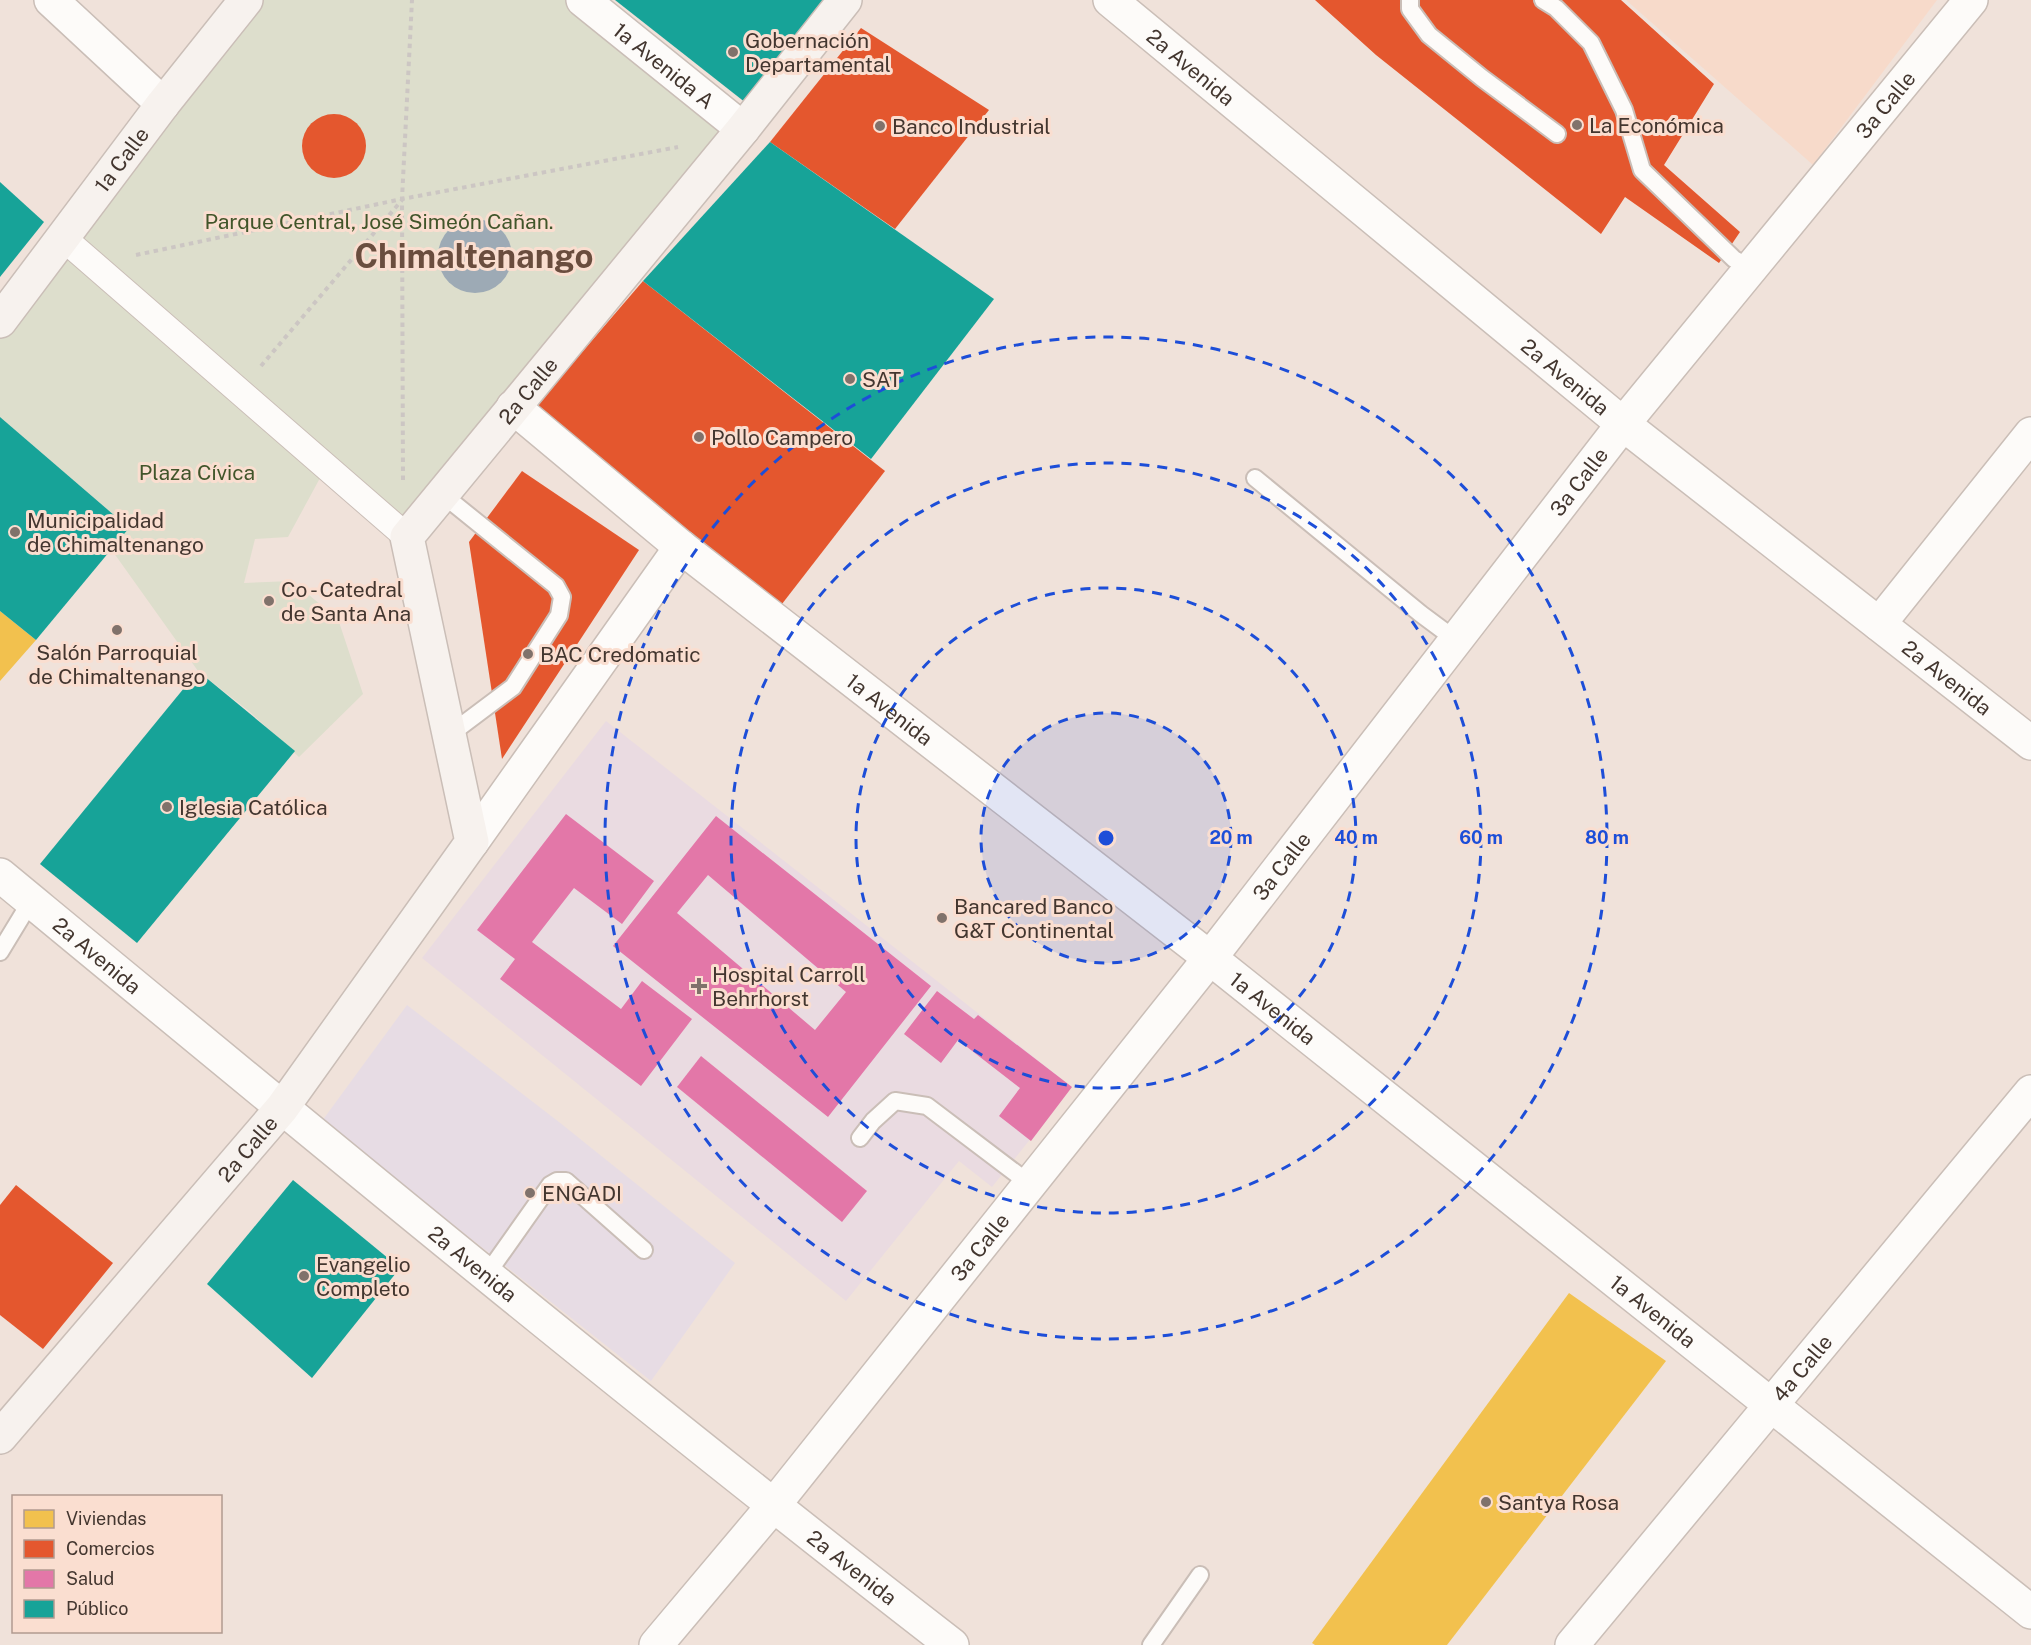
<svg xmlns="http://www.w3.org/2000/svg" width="2031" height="1645" font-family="'Public Sans',sans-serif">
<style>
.built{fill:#f7daca}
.education{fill:#e7dce4}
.medical{fill:#eadbe1}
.green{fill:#dddecc}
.water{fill:#9daab5}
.homes{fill:#f2c14e}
.shops{fill:#e4572e}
.health{fill:#e377a8;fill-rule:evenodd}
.public{fill:#17a398}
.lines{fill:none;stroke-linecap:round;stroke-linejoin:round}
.service-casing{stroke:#cabeb7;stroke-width:20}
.pedestrian-casing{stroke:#cabeb7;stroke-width:28}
.minor-casing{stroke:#cabeb7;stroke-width:36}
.secondary-casing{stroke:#cabeb7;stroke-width:36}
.path{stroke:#ccc6c3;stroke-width:4;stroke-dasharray:4.5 4.5;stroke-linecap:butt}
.service{stroke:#fdfbf9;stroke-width:16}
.pedestrian{stroke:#fdfbf9;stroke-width:26}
.minor{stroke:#fdfbf9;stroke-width:33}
.secondary{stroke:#f7f2ee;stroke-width:33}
.ring{fill:none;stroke:#1d4ed8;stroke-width:3;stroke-dasharray:10 8}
.poi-dot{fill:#80726b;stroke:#faded0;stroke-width:2}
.labels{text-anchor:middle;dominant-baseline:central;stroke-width:6;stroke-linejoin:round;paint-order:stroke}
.poi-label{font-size:21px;fill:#43362f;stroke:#faded0;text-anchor:start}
.street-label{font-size:21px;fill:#43362f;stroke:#faded0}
.park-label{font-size:21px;fill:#41552a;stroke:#faded0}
.town-label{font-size:33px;font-weight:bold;fill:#6a4d3e;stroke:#faded0}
.centre{fill:#1d4ed8;stroke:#faded0;stroke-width:3}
.ring-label{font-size:18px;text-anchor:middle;font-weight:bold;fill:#1d4ed8;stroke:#faded0;stroke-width:6;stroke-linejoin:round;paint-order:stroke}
</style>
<rect width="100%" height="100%" fill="#f0e2da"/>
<path class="built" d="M1626,0H1937L1813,165Z"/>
<path class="education" d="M407,1005L559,1122L735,1263L651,1381L322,1121Z"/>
<path class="medical" d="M606,721L1072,1087L992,1187L959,1161L846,1301L422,958Z"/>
<path class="green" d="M246,0H583L743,129L407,537L326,467L288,537L255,539L244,583L292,581L338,619L363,694L299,757L250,712L198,671L111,549L128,527L0,417V321Z"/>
<circle class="water" cx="475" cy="256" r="37"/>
<g class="homes">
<path d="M0,611L36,640L0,681Z"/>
<path d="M1569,1293L1666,1361L1447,1645H1315L1312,1643Z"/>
</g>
<g class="shops">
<path d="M1315,0H1621L1714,84L1664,165L1740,232L1719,263L1625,197L1601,234L1376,55Z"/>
<path d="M861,28L989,110L895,229L770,142Z"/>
<circle cx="334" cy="146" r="32"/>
<path d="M643,281L885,471L775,613L528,415Z"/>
<path d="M522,471L639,550L502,759L469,542Z"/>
<path d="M16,1185L113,1263L43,1349L0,1315V1205Z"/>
</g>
<g class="health">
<path d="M566,814L654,881L622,924L574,888L532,942L621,1009L642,981L692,1019L641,1086L500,979L515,959L477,930Z"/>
<path d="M716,816L931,986L828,1117L613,946ZM708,875L846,992L815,1030L677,913Z"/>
<path d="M937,991L974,1019L978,1015L1072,1087L1031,1141L999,1116L1020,1088L958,1040L941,1063L904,1034Z"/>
<path d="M701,1056L867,1191L842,1222L677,1087Z"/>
</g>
<g class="public">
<path d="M615,0H825L746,103Z"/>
<path d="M770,142L994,299L871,459L643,281Z"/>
<path d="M0,182L44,222L0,277Z"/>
<path d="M0,417L129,528L36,640L0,611Z"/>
<path d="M198,671L295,751L137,943L40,864Z"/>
<path d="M293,1180L400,1268L312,1378L207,1284Z"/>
</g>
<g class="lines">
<defs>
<g id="service">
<path d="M1410,0V9L1429,35L1482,78L1557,134"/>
<path d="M1543,0L1556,8L1591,43L1624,110L1642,170L1734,259L1751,268"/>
<path d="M1255,478L1421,614L1456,640"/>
<path d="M442,494L556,586L562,597L559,615L513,687L449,735"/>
<path d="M0,952L31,901"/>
<path d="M860,1138L873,1121L895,1101L927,1106L1030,1184"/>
<path d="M487,1274L550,1185L557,1181H566L644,1250"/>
<path d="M1151,1645L1200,1575"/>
</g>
<path id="pedestrian" d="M62,237L407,537"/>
<g id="minor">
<path d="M51,0L163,104"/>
<path id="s1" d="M583,0L743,129"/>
<path id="s2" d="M1110,0L1623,424L2031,743"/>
<path id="s3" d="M513,407L681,547L1210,958L2031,1612"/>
<path d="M1879,624L2031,434"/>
<path d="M472,842L681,547"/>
<path id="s4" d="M0,875C315,1135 629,1395 952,1645"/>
<path id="s5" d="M656,1645L773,1506L1210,958L1623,424L1971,0"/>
<path id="s6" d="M1572,1645L2031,1092"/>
</g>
<g id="secondary">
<path id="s7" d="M0,321L163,104L246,0"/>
<path id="s8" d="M0,1437L282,1108L472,842L407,537L743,129L845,0"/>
</g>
</defs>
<use href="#service" class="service-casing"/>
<use href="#pedestrian" class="pedestrian-casing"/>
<use href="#minor" class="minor-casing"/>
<use href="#secondary" class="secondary-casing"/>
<g class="path">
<path d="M136,255L402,199L678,147"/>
<path d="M261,366L402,200"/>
<path d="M403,480L402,199L412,0"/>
</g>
<use href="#service" class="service"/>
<use href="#pedestrian" class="pedestrian"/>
<use href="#minor" class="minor"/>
<use href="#secondary" class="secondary"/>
</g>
<circle cx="1106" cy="838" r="125" fill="#1d4ed8" fill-opacity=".12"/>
<g class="ring">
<circle cx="1106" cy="838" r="125"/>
<circle cx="1106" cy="838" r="250"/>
<circle cx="1106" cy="838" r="375"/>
<circle cx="1106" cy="838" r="501"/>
</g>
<g class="poi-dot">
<circle cx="733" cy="52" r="6"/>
<circle cx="1577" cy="125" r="6"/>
<circle cx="880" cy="126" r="6"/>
<circle cx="850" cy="379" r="6"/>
<circle cx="699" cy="437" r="6"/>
<circle cx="15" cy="532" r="6"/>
<circle cx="269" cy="601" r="6"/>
<circle cx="117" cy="630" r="6"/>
<circle cx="528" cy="654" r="6"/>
<circle cx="167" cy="807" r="6"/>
<circle cx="942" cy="918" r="6"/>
<path d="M696 977h6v6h6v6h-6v6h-6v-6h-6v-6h6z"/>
<circle cx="530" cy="1193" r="6"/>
<circle cx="304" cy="1276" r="6"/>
<circle cx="1486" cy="1502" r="6"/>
</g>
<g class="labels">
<g class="poi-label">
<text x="745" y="40">Gobernación<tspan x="745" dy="24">Departamental</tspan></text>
<text x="1589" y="125">La Económica</text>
<text x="892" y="126">Banco Industrial</text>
<text x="862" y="379">SAT</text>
<text x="711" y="437">Pollo Campero</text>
<text x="27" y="520">Municipalidad<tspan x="27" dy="24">de Chimaltenango</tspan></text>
<text x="281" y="589">Co - Catedral<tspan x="281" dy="24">de Santa Ana</tspan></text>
<text x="117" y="652" text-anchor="middle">Salón Parroquial<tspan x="117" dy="24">de Chimaltenango</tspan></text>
<text x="540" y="654">BAC Credomatic</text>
<text x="179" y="807">Iglesia Católica</text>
<text x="954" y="906">Bancared Banco<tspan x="954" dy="24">G&amp;T Continental</tspan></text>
<text x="712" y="974">Hospital Carroll<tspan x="712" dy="24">Behrhorst</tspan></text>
<text x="542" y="1193">ENGADI</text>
<text x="316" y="1264">Evangelio<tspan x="316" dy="24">Completo</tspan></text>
<text x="1498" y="1502">Santya Rosa</text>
</g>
<g class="street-label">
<text stroke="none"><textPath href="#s1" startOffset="104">1a Avenida A</textPath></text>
<text stroke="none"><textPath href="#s2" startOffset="105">2a Avenida</textPath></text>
<text stroke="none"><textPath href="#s5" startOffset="1971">3a Calle</textPath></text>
<text stroke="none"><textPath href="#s7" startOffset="202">1a Calle</textPath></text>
<text stroke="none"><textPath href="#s2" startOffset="591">2a Avenida</textPath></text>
<text stroke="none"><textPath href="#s8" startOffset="1262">2a Calle</textPath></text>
<text stroke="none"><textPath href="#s5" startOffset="1485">3a Calle</textPath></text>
<text stroke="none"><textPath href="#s2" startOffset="1077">2a Avenida</textPath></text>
<text stroke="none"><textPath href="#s3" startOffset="483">1a Avenida</textPath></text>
<text stroke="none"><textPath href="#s5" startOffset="999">3a Calle</textPath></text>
<text stroke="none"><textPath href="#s4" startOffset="126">2a Avenida</textPath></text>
<text stroke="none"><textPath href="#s3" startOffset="969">1a Avenida</textPath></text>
<text stroke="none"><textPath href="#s8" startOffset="380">2a Calle</textPath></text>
<text stroke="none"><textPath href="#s5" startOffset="513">3a Calle</textPath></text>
<text stroke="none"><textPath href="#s4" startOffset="612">2a Avenida</textPath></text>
<text stroke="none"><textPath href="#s3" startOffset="1455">1a Avenida</textPath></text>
<text stroke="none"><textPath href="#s6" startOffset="360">4a Calle</textPath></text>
<text stroke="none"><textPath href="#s4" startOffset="1098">2a Avenida</textPath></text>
</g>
<g class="park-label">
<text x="379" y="221">Parque Central, José Simeón Cañan.</text>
<text x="197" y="472">Plaza Cívica</text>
</g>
<g class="town-label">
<text x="474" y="256">Chimaltenango</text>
</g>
</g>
<circle cx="1106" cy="838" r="9" class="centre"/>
<g class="ring-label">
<text x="1231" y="844">20 m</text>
<text x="1356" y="844">40 m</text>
<text x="1481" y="844">60 m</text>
<text x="1607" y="844">80 m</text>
</g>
<rect x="12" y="1495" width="210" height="138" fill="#faded0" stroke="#b19b90" stroke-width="1.5"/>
<rect x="24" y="1510" width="30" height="18" fill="#f2c14e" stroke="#b19b90" stroke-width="1.5"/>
<text x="66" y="1525" font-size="18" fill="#43362f">Viviendas</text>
<rect x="24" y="1540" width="30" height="18" fill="#e4572e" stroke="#b19b90" stroke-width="1.5"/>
<text x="66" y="1555" font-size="18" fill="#43362f">Comercios</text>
<rect x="24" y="1570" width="30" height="18" fill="#e377a8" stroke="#b19b90" stroke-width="1.5"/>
<text x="66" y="1585" font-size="18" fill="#43362f">Salud</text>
<rect x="24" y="1600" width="30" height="18" fill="#17a398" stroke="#b19b90" stroke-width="1.5"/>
<text x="66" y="1615" font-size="18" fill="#43362f">Público</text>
</svg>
